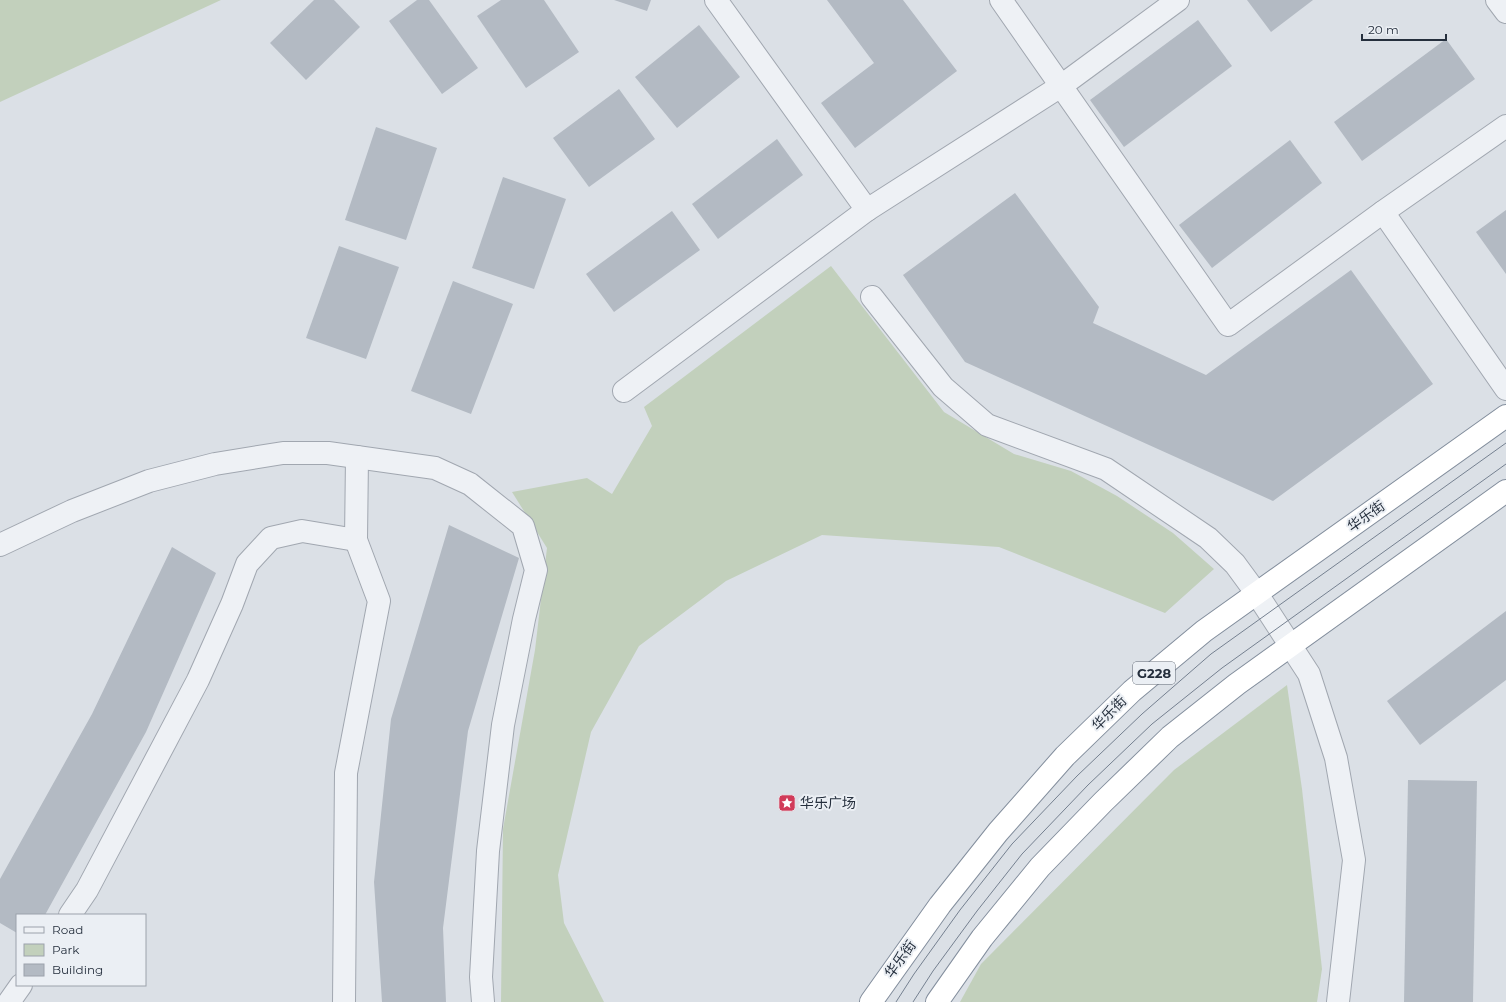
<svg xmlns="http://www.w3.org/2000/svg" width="1506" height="1002" font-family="Montserrat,'Noto Sans SC',sans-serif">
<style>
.green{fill:#c2d0bc}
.building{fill:#b3bac3}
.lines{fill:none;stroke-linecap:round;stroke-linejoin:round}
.street-casing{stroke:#a1a7b0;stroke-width:24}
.highway-casing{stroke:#838e9d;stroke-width:24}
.street{stroke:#eef1f5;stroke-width:22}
.highway{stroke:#fff;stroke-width:22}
.tram{stroke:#758090;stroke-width:1}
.labels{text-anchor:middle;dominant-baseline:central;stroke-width:4;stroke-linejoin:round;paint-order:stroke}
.shield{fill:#ebeff4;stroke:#606974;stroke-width:1}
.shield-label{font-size:13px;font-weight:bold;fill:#252f3d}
.street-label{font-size:14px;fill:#252f3d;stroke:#ebeff4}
.poi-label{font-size:14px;fill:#252f3d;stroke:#ebeff4;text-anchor:start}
</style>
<rect width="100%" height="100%" fill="#dbe0e6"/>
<g class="green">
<path d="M0,0H221L0,102Z"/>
<path d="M831,266L944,412L1014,454L1071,471L1117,496L1173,533L1214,569L1165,613L999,547L822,535L726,581L639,646L591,732L558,875L564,923L604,1002H501L503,829L535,650L547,548L512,492L587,478L612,494L652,426L644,407Z"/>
<path d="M1287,685L1302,789L1322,969L1317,1002H960L981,964L1174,770Z"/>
</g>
<g class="building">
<path d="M314,0H334L360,27L306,80L270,43Z"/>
<path d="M417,0H429L478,68L442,94L389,21Z"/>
<path d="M501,0H544L579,52L526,88L477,16Z"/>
<path d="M614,0H651L647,11Z"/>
<path d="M827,0H903L957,71L855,148L821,103L874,63Z"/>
<path d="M1247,0H1313L1271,32Z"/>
<path d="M1198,20L1232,66L1124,147L1090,100Z"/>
<path d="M699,25L740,77L677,128L635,77Z"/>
<path d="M1446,39L1475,79L1362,161L1334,122Z"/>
<path d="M619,89L655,139L589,187L553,138Z"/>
<path d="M376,127L437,148L406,240L345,220Z"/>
<path d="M777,139L803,175L718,239L692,204Z"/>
<path d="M1290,140L1322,183L1212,268L1179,225Z"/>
<path d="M503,177L566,199L534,289L472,268Z"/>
<path d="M1015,193L1099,307L1093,323L1206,375L1351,270L1433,384L1273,501L965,362L903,275Z"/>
<path d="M1506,210V274L1476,232Z"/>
<path d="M672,211L700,250L614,312L586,274Z"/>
<path d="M339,246L399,267L366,359L306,338Z"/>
<path d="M453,281L513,304L471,414L411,391Z"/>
<path d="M449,525L519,558L468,731L443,928L446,1002H382L374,882L391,719Z"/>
<path d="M172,547L216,573L146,732L45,915H17V933L0,923V879L92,714Z"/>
<path d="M1506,611V680L1420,745L1387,701Z"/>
<path d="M1408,780L1477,781L1473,1002H1404Z"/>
</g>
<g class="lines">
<defs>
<g id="street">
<path d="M716,0L867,210"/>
<path d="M1001,0L1228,325L1383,212L1506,126"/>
<path d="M1497,0L1506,12"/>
<path d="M1383,212L1506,389"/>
<path d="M872,297L943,387L987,425L1106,469L1208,538L1235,564L1257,594L1309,674L1336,758L1354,860L1338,1002"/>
<path d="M624,391L867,210L1061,86L1178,0"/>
<path d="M0,545L72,511L149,481L215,464L283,453H328L435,468L470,484L523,526L536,570L524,619L503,725L488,851L481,977L483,1002"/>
<path d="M70,915L87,890L198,680L232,604L247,564L271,538L302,531L356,540"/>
<path d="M9,1002L21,985"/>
<path d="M344,1002L346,773L379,601L356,540L357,457"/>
</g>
<g id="highway">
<path d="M871,1002L940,905L998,832L1065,756L1132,691L1204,631L1506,416"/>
<path d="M937,1002L982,938L1040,867L1103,802L1170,737L1237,684L1506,491"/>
</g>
</defs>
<use href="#street" class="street-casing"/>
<use href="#highway" class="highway-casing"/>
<use href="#street" class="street"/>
<use href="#highway" class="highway"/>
<g class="tram">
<path d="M896,1002L914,974L960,910L1012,844L1077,776L1142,714L1211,654L1506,443"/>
<path d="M913,1002L933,971L977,911L1022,854L1088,785L1152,724L1222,668L1506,464"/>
</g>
</g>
<defs>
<symbol id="sight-square" viewBox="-11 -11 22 22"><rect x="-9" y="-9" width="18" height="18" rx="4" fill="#d13b59" stroke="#ebeff4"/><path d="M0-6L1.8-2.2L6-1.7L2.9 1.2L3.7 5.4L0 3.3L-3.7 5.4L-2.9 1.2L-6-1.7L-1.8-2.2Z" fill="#fff"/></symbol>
</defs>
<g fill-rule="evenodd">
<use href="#sight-square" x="777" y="793" width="20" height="20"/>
</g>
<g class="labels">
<rect class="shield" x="1133" y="662" width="42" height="22" rx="3"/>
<g class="shield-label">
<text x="1154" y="673">G228</text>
</g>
<g class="street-label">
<text transform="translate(1366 516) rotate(-35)">华乐街</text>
<text transform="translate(1109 713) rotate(-45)">华乐街</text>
<text transform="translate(900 959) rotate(-54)">华乐街</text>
</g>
<g class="poi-label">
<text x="800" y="803">华乐广场</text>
</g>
</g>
<rect x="16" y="914" width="130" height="72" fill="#ebeff4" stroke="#9ca2ab"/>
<rect x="24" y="927" width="20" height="6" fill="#eef1f5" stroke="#9ca2ab"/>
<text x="52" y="934" font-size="12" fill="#252f3d">Road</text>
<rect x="24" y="944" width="20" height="12" fill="#c2d0bc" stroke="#9ca2ab"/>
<text x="52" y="954" font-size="12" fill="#252f3d">Park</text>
<rect x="24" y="964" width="20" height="12" fill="#b3bac3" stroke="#9ca2ab"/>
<text x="52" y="974" font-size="12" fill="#252f3d">Building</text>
<path d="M1362 34v6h84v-6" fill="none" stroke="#252f3d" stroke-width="2"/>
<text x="1368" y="34" font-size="12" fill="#252f3d" stroke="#ebeff4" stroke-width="3" paint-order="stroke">20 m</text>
</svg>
